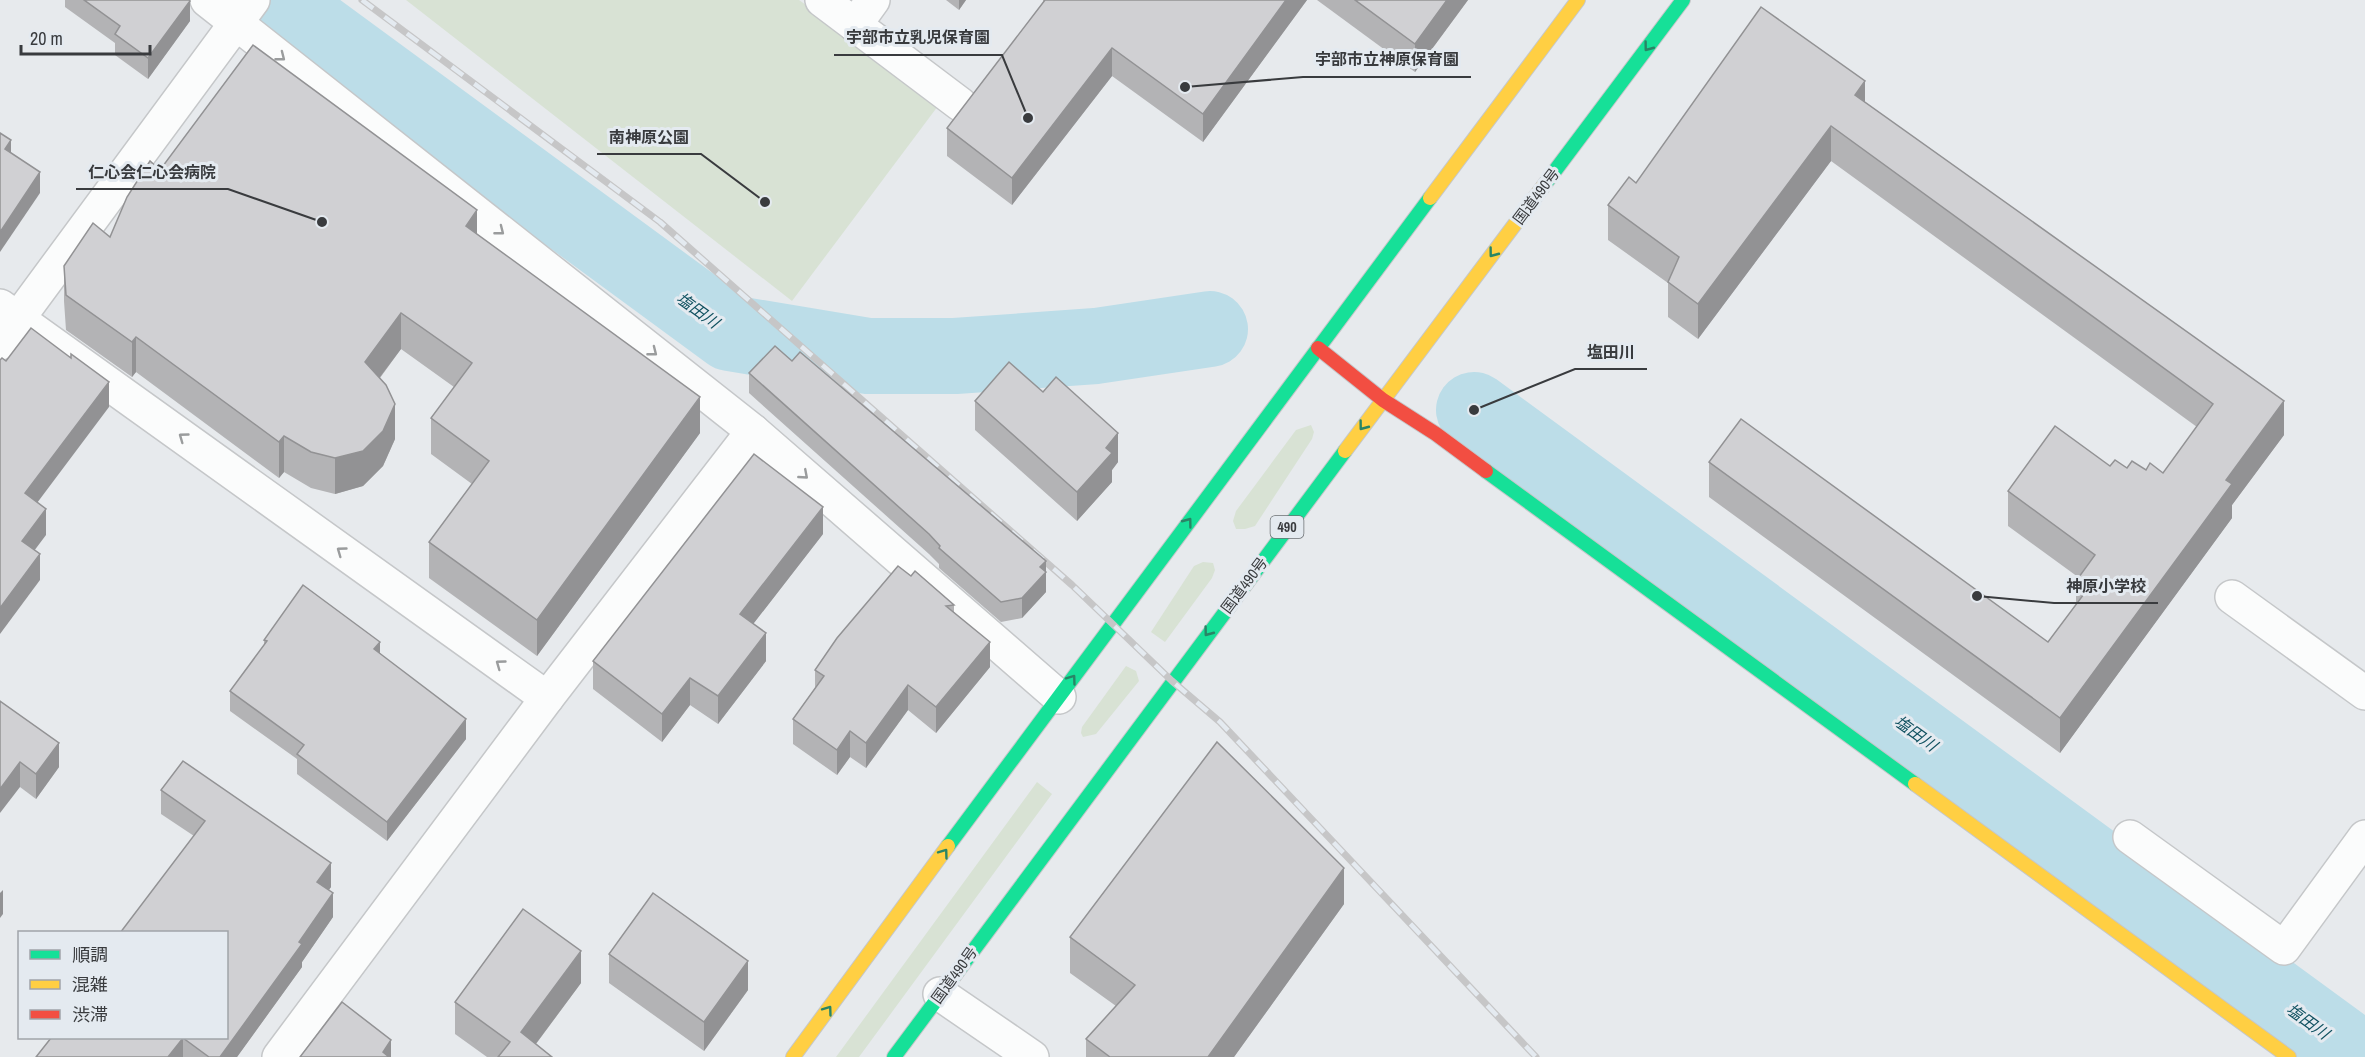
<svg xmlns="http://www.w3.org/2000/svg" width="2365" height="1057" font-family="'Archivo Narrow','Noto Sans JP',sans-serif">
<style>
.green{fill:#d8e2d4}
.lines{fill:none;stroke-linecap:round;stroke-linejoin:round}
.river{stroke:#bcdde8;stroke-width:76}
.street-casing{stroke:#c5c7c9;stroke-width:36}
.fast-casing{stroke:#c5c7c9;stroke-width:16}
.slow-casing{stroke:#c5c7c9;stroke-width:16}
.jam-casing{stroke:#c5c7c9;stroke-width:16}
.street{stroke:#fbfcfc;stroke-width:33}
.fast{stroke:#16e098;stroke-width:14}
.slow{stroke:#ffcf43;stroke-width:14}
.jam{stroke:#f24e42;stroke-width:14}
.rail-casing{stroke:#c6c6c7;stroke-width:7}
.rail{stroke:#e4eaf0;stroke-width:4.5;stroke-dasharray:14;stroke-linecap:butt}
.wall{fill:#b3b3b5}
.shaded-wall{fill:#929294}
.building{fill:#d0d0d3;stroke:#929294;stroke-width:1.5}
.oneway{stroke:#298566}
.oneway2{stroke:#9a9c9d}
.labels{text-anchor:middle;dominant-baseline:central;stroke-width:6;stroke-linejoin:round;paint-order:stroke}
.shield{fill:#e4eaf0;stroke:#6c7073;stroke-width:1.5}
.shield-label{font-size:14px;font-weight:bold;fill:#393b3e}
.street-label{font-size:15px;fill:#393b3e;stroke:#e4eaf0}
.water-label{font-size:16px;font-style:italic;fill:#115261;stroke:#e4eaf0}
.leader{fill:none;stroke:#393b3e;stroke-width:2}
.callout-dot{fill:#393b3e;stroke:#e4eaf0;stroke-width:2}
.callout-label{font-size:16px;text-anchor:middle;font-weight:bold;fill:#393b3e;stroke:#e4eaf0;stroke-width:6;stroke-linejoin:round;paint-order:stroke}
</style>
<rect width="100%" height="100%" fill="#e7eaed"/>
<g class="green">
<path d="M406,0H799L941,102L792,301Z"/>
<path d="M1311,425L1314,432L1312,439L1255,526L1245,529H1236L1233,521L1236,511L1296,430Z"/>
<path d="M1203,562L1213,563L1215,570L1212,578L1165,642L1151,632L1194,566Z"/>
<path d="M1126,666L1136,671L1139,681L1096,734L1083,737L1081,733L1082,727Z"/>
<path d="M1037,782L1052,794L859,1057H836Z"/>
</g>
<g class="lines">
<g class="river">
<path d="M276,0L730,333L868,356H955L1096,346L1210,329"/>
<path d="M1474,410L2358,1057"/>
</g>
<defs>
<g id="street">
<path d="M207,0L753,431L1059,697"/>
<path d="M822,0L960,104"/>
<path d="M855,25L873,0"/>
<path d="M0,306L547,698"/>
<path d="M0,343L253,0"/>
<path d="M2232,597L2365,693"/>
<path d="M2130,837L2284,948L2365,837"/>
<path d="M940,994L1032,1057"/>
<path d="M279,1057L547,698L753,431"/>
</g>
<g id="fast">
<path d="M1545,184L1683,0"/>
<path d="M1486,471L1915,784"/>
<path d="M948,846L1430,198"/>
<path d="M894,1057L1345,451"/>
</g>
<g id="slow">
<path d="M1430,198L1578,0"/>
<path d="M1345,451L1545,184"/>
<path d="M1915,784L2289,1057"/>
<path d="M793,1057L948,846"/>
</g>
<path id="jam" d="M1318,348L1383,400L1436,434L1486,471"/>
</defs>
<use href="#street" class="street-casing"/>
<use href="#fast" class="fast-casing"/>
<use href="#slow" class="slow-casing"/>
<use href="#jam" class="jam-casing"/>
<use href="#street" class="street"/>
<use href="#fast" class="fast"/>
<use href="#slow" class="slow"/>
<use href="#jam" class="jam"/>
<defs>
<path id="rail" d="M362,0L660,222L1072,585L1172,681L1220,722L1536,1057"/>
</defs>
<use href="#rail" class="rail-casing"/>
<use href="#rail" class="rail"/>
</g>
<g class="wall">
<path d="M65,0H189L190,21L148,79L115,55V43L65,7Z"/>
<path d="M946,0H966L959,10Z"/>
<path d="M1043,0H1307L1203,142L1112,76L1012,205L947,156V128L1043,3Z"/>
<path d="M1317,0H1468L1415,72Z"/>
<path d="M1865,102L2284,435L2232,505V518L2060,753L1709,497V462L2048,642L2076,605V581L2078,577L2008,526V491L2110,466L2163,473L2197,427L1831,161L1698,339L1668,317V283L1608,240V205Z"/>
<path d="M160,170L477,235L700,433L537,656L429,578V542L472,484L431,454V418L454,387L401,349L380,378L395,439L383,466L363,486L335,494L311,488L284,472L279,478L136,372L132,377L66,330L64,301V266L110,237Z"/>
<path d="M749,373L1046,592L1022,618L1001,622L939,568V564L929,554L749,393Z"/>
<path d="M975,401L1118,462L1112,470V482L1077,521L975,430Z"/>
<path d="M823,534L753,624L766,661L718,724L690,705L662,742L593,689V661Z"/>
<path d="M911,576L954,605V612L990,667L936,733L908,710L866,768L850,757L837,775L793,744V719L815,688V670Z"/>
<path d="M264,640L380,653L466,739L387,841L297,774V759L230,711V691L264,645Z"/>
<path d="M0,701L59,767L36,799L20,787Z"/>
<path d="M161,790L331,887L329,890L333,917L302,962V967L237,1057H36L51,1038H226L194,836L161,814Z"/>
<path d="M1344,904L1234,1057H1086V1039L1116,1006L1070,973V937Z"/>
<path d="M609,954L748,990L704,1051L609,983Z"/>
<path d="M581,983L536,1044L552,1057H487L455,1034V1002Z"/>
</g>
<g class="shaded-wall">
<path d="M959,0H966L959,10Z"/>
<path d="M1286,0H1307L1203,142V114Z"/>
<path d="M1447,0H1468L1415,72V44Z"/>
<path d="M190,1V21L148,79V58Z"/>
<path d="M1112,48V76L1012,205V178Z"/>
<path d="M1865,81V116L1855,95Z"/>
<path d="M1831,126V161L1698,339V304Z"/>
<path d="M11,140V161L5,149Z"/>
<path d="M40,172V193L0,252V232Z"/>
<path d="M477,210V246L466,226Z"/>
<path d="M401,313V349L365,397V362Z"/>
<path d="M136,337V372L132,377V342Z"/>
<path d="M109,382V407L25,519V493Z"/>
<path d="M700,397V433L537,656V620Z"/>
<path d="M2284,401V435L2232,505V518L2060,753V718L2226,480Z"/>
<path d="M395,404V439L383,466L363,486L335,494V458Z"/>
<path d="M1118,433V462L1112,470V482L1077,521V492L1106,448Z"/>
<path d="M284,436V472L279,478V442Z"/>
<path d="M823,507V534L740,641V614Z"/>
<path d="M46,509V535L22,567V541Z"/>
<path d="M40,554V580L0,634V608Z"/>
<path d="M1046,561V592L1022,618V598L1040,567Z"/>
<path d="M766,633V661L718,724V696Z"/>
<path d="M380,642V661L374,649Z"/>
<path d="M990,642V667L936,733V707Z"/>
<path d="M690,678V705L662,742V714Z"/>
<path d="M908,685V710L866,768V743Z"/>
<path d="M466,719V739L387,841V822Z"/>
<path d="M850,731V757L837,775V750Z"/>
<path d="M59,743V767L36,799V774Z"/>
<path d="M20,762V787L0,813V789Z"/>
<path d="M331,863V887L317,906V882Z"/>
<path d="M1344,868V904L1234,1057H1208Z"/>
<path d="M3,890V914L0,918V893Z"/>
<path d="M333,893V917L302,962V967L237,1057H220Z"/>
<path d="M581,951V983L526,1057L521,1032Z"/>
<path d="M748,961V990L704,1051V1022Z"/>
<path d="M183,1038V1057H168Z"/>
<path d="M391,1040V1057H383V1052Z"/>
</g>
<g class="building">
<path d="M84,0H189L190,1L148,58L115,34L120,26Z"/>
<path d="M1045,0H1286L1203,114L1112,48L1012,178L947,128Z"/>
<path d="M1355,0H1447L1415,44Z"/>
<path d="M1761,7L1865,81L1855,95L2284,401L2226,480L2232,484L2060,718L1709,462L1741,419L2048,642L2087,590L2076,581L2095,555L2008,491L2055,426L2110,466L2115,460L2127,468L2132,461L2146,470L2150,463L2163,473L2213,404L1831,126L1698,304L1668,282L1679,257L1608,205L1629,177L1636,183Z"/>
<path d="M253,45L477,210L466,226L700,397L537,620L429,542L489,461L431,418L472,363L401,313L365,362L386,385L395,404L383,431L363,451L335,458L311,452L284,436L279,442L136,337L132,342L66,295L64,266L93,223L110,237L127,197L150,161L160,170Z"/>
<path d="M0,133L11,140L5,149L40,172L0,232Z"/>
<path d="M31,328L71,358V354L109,382L25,493L46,509L22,541L40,554L0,608V360L2,358L6,361Z"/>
<path d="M775,346L792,361L800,352L1046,561L1040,567L1046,572L1022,598L1001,602L939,548L940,546L929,534L749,373Z"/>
<path d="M1009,362L1043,392L1056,377L1118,433L1106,448L1112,453L1077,492L975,401Z"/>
<path d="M754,454L823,507L740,614L766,633L718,696L690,678L662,714L593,661Z"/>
<path d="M898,566L911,576L915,571L954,605L946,606L990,642L936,707L908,685L866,743L850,731L837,750L793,719L824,676L815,670L837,638Z"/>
<path d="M303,585L380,642L374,649L466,719L387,822L297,754L304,745L230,691L267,641L264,640Z"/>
<path d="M0,701L59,743L36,774L20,762L0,789Z"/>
<path d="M1217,742L1344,868L1208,1057H1110L1086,1039L1135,985L1070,937Z"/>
<path d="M183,761L331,863L317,882L333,893L299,942L302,944L220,1057H209L183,1038L168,1057H36L51,1038H226V933H120L205,821L161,790Z"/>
<path d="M653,893L748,961L704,1022L609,954Z"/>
<path d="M523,909L581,951L521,1032L552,1057H498L510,1042L455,1002Z"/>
<path d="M342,1002L391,1040L383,1052L389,1057H300Z"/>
</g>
<defs><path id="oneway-chevron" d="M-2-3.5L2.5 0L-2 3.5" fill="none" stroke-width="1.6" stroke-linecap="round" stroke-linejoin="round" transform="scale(1.5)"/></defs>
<g class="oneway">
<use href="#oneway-chevron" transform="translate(1648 47) rotate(127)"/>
<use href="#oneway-chevron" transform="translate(1493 253) rotate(127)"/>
<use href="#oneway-chevron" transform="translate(1363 426) rotate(127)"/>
<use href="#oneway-chevron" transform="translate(1188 522) rotate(-53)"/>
<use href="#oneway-chevron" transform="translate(1208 632) rotate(127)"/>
<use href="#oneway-chevron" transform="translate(1072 679) rotate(-54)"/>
<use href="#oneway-chevron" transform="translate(944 853) rotate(-54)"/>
<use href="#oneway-chevron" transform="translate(828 1010) rotate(-54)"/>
</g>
<g class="oneway2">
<use href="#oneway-chevron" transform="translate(281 57) rotate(38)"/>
<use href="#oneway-chevron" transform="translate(500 231) rotate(38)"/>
<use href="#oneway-chevron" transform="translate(653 352) rotate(38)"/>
<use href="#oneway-chevron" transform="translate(183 437) rotate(-144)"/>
<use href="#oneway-chevron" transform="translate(804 475) rotate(41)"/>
<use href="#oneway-chevron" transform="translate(341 551) rotate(-144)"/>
<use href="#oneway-chevron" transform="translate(500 664) rotate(-144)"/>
</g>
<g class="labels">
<rect class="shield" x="1270.5" y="516" width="33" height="22" rx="4.5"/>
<g class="shield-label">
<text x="1287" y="527">490</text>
</g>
<g class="street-label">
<text transform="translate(1536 196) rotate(-53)">国道490号</text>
<text transform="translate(1244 585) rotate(-53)">国道490号</text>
<text transform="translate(954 975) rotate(-54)">国道490号</text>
</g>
<g class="water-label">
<text transform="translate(698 310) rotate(36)">塩田川</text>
<text transform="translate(1916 733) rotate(36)">塩田川</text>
<text transform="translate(2308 1021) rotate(36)">塩田川</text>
</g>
</g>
<path class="leader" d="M1028 118L1002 55H834M1185 87L1303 77H1471M765 202L701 154H597M322 222L228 189H76M1474 410L1575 369H1647M1977 596L2054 603H2158"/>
<g class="callout-dot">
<circle cx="1028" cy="118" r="6"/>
<circle cx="1185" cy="87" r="6"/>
<circle cx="765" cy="202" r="6"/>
<circle cx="322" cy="222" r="6"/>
<circle cx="1474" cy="410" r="6"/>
<circle cx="1977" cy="596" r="6"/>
</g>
<g class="callout-label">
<text x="918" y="43">宇部市立乳児保育園</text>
<text x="1387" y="65">宇部市立神原保育園</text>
<text x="649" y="143">南神原公園</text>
<text x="152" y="178">仁心会仁心会病院</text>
<text x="1611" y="358">塩田川</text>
<text x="2106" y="592">神原小学校</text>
</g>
<rect x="18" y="931" width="210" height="108" fill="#e4eaf0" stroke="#a0a4a9" stroke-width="1.5"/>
<rect x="30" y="950" width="30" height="9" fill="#16e098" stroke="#a0a4a9" stroke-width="1.5"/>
<text x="72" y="961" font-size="18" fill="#393b3e">順調</text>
<rect x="30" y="980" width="30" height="9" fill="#ffcf43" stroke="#a0a4a9" stroke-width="1.5"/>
<text x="72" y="991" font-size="18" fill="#393b3e">混雑</text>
<rect x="30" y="1010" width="30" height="9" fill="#f24e42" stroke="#a0a4a9" stroke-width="1.5"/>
<text x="72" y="1021" font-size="18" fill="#393b3e">渋滞</text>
<path d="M21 45v9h129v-9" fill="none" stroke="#393b3e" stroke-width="3"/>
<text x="30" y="45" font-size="18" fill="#393b3e" stroke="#e4eaf0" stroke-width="4.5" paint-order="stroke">20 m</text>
</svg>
